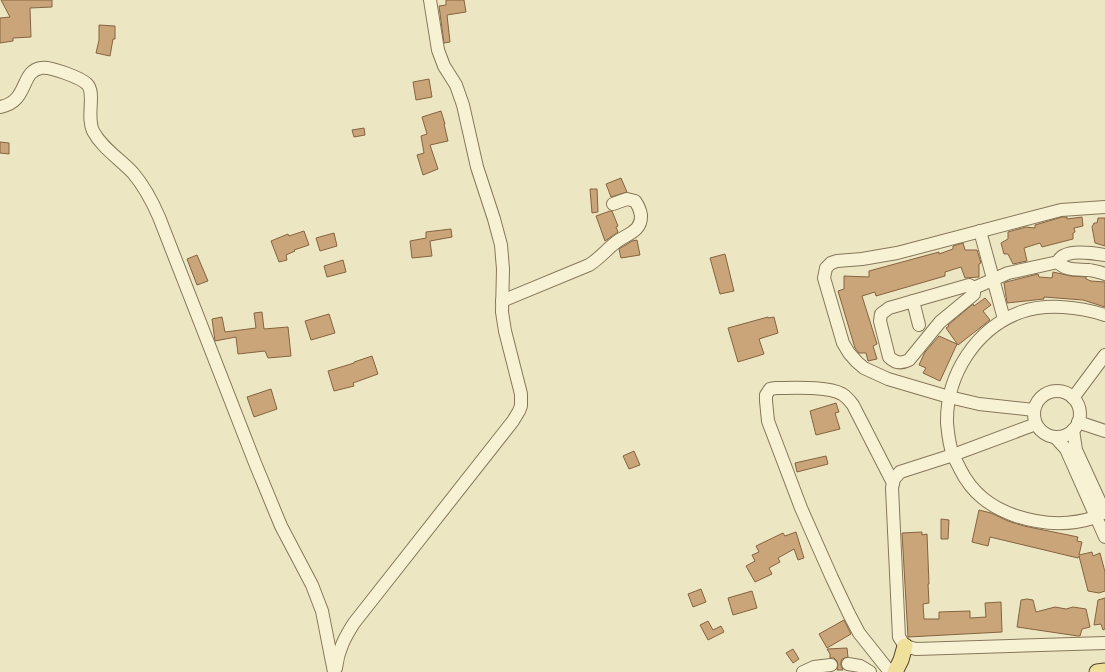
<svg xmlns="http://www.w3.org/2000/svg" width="1105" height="672" font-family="'Libre Baskerville',serif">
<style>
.building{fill:#caa579;stroke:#856440}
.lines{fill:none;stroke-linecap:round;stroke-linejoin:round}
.minor-casing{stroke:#86775a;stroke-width:14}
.major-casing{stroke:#54452e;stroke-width:17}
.minor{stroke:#f8f2d5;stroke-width:12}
.major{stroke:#efe09b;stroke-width:15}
</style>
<rect width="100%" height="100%" fill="#ede6c2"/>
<g class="building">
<path d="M1,0H52V7L30,8L31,37L13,38V41L0,43V18L10,17Z"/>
<path d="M446,0H464L466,12L447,15L450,42L444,43L439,6L446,5Z"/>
<path d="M99,25L115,26V39H113L110,56L96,53L99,40Z"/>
<path d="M429,79L432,97L416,100L413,82Z"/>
<path d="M441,111L445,124H444L448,141L430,145L438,169L423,175L417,155L424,153L421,136L427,134L422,117Z"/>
<path d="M364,128L365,135L354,137L352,130Z"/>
<path d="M0,142L9,143V154L0,153Z"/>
<path d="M621,178L627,192L611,197L606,184Z"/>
<path d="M590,189H597L598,212L592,213Z"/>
<path d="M610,211H612L618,226L616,227L618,232L605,241L596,216Z"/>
<path d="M1062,217H1067V219L1082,217L1083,226L1074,228L1075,232L1073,233V239L1042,247L1040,243L1024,248L1027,261L1013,264L1008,254H1004L1001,243L1008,239V232L1026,227L1035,228V225Z"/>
<path d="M1098,218H1105V246L1095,243L1092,227L1094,223H1097Z"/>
<path d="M451,229L452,237L430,241L432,256L412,258L410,241L426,238V232Z"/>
<path d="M304,231L309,245L294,250L295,251L286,255L287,260L279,262L271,241L288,234L289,236Z"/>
<path d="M334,233L337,246L320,251L316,238Z"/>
<path d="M637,240L640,255L621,258L619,249L632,241Z"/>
<path d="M963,243L965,250H977L981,263L979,264V277L965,278L961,267L945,272V276L876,296L875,292L862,296L877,344L873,346L877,359L868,361L866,353H859L855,348L838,291L844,289V276L869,277V271L939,252V254L953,249V246Z"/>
<path d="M725,254L734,291L720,294L710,258Z"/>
<path d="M197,255L208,281L197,285L187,259Z"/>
<path d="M343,260L346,272L327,277L324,266Z"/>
<path d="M1053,272L1071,276L1086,277V279L1091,281L1105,282V307L1083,300L1044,297V299L1007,303L1004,283L1006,282L1038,274L1039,277L1052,278Z"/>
<path d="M985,298L991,305L983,311L990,320L958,345L946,328L949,326L948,325L973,304L974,306Z"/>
<path d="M262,312L264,329L288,327L291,356L268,358L265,351L238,354L236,337L215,341L212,319L222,317L225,332L256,328L254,313Z"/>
<path d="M329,314L335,333L311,340L305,321Z"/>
<path d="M768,317V318L774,317L778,333L759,339L764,354L738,362L728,328Z"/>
<path d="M939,336L957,344L940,381L923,373L926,368L919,365L925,352Z"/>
<path d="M372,356L378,374L353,383L354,386L334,391L328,371L354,363V362Z"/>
<path d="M271,389L277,409L254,417L247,397Z"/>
<path d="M836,403L839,412L835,413L840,429L816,435L810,411Z"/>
<path d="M634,451L640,465L629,469L623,456Z"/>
<path d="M826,456L828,464L797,472L795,463Z"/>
<path d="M979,510L991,513L1008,521L1024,526L1078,537L1077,541L1082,542L1079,555L1092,552L1093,556L1100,553L1105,572V591L1099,593L1088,591L1079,556L1078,558L990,537L988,546L972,542Z"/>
<path d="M941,519L949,520L948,539H941Z"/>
<path d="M796,532L804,558L798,560L794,549L778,558L780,562L769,568L772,574L755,582L746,566L755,561L752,555L759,552L756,546L783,533L785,536Z"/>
<path d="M922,532V535L927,534L929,584H928L929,603L923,604L924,619H939V612L970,611V618L986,617L985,603L1001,602L1002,632L908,637L902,533Z"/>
<path d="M701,589L706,602L693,607L688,594Z"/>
<path d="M752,591L757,608L733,615L728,598Z"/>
<path d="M1105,598V629L1103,630L1101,624L1094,625L1098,600Z"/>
<path d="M1027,599L1033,600L1036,612L1055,607L1066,609L1073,607L1086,609L1090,627L1082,629L1080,636H1078L1017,627L1021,600Z"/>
<path d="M844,620L851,634L827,648L819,634Z"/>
<path d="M708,621L713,630L721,626L724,632L708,640L700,625Z"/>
<path d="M847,648L848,657L842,659L841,662V666L843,670H837L838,665L837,661L834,658H830V654L827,649Z"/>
<path d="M793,649L799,659L793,663L786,653Z"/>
</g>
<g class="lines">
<defs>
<g id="minor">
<path d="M0,107C29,102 20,71 41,68C50,66 81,78 87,84C96,93 86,116 93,131C102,148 120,159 133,173C144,186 152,201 159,217L255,463L281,526L312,585L322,611L334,672"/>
<path d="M980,231L1004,319"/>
<path d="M1058,262C1065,271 1078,269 1089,270C1094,271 1100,272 1105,274"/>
<path d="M969,285L974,288V294L940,322L909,360C901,364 895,363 889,357L880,321L881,314L889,308Z"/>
<path d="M974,288L1008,273L1058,262C1063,248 1093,253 1105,255"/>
<path d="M502,301L589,265C599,259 606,250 615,243C626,234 642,232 641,215C640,209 638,205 635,201L627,199L613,204"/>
<path d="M913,301L919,325"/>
<circle cx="1057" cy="414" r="23"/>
<path d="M1073,398L1105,355"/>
<path d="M1034,410L979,404L949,397L888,379L864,368L857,362L849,353L843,343L824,278L826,268L831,263L837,261L862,259L897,253L1061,210L1105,207"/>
<path d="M1078,422L1105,431"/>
<path d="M1036,424L953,455L900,472L894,479L892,488L899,637L905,646L916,649L1105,643"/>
<path d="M1073,430L1076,450L1105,513"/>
<path d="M1055,437L1066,449L1105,537"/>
<path d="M1096,517C1069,526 1043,525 1016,516C990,507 972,493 960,469C958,464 955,460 953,455C949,445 948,433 947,423C946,375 976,328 1021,312C1047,303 1080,307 1105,315"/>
<path d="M848,664L860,666L870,672"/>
<path d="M886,667L859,633L849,614L832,578L801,508L768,421L766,401V395L770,389L776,388C794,388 827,386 842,394C847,397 850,401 853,405L893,483"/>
<path d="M336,668C338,650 345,637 354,623L513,421L519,411L521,406V394L505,331L502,312L503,269L501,245L494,219L477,167L463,105L456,85L444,66L438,50L430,0"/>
<path d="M803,672L814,667L831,665"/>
</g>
<g id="major">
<path d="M895,672L901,660L905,646"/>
<path d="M1097,672L1105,671"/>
</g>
</defs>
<use href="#minor" class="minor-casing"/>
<use href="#major" class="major-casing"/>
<use href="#minor" class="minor"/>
<use href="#major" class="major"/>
</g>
</svg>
